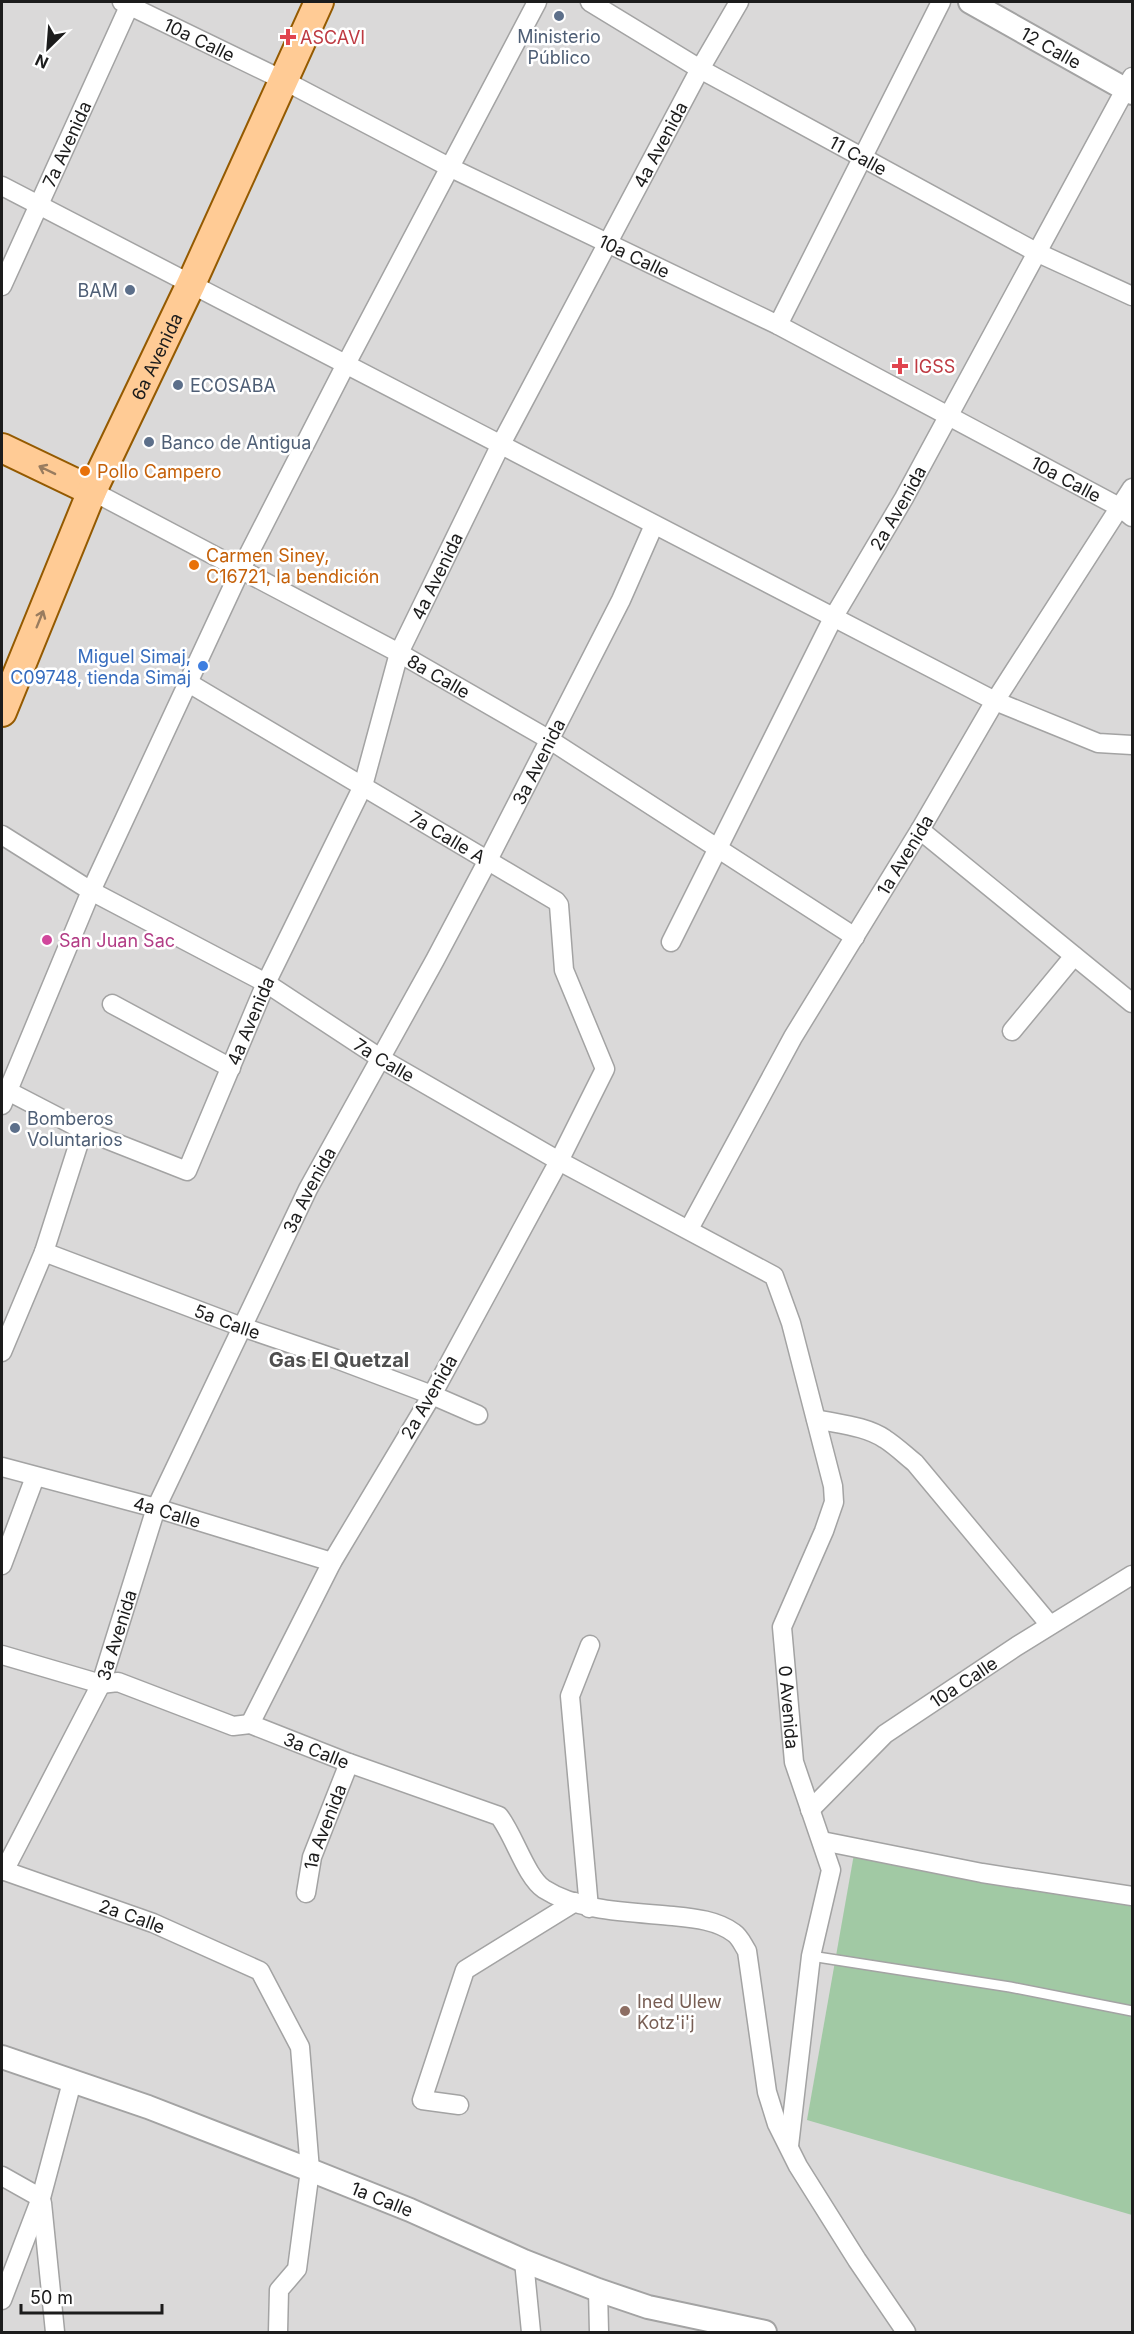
<svg xmlns="http://www.w3.org/2000/svg" width="1134" height="2334" font-family="Inter,sans-serif">
<style>
.residential{fill:#dad9d9}
.cemetery{fill:#a1c9a4}
.lines{fill:none;stroke-linecap:round;stroke-linejoin:round}
.service-casing{stroke:#a3a3a3;stroke-width:12}
.minor-casing{stroke:#a3a3a3;stroke-width:21}
.tertiary-casing{stroke:#a3a3a3;stroke-width:26}
.primary-casing{stroke:#945a00;stroke-width:32}
.service{stroke:#fff;stroke-width:9}
.minor{stroke:#fff;stroke-width:18}
.tertiary{stroke:#fff;stroke-width:22}
.primary{stroke:#ffcb95;stroke-width:28}
.oneway{stroke:#997c5f}
.service-dot{fill:#5c6f8a;stroke:#fff;stroke-width:2}
.health-dot{fill:#e0444e;stroke:#fff;stroke-width:2}
.food-dot{fill:#e8710a;stroke:#fff;stroke-width:2}
.shop-dot{fill:#3f7fe0;stroke:#fff;stroke-width:2}
.hotel-dot{fill:#d1479c;stroke:#fff;stroke-width:2}
.education-dot{fill:#8d6e63;stroke:#fff;stroke-width:2}
.labels{text-anchor:middle;dominant-baseline:central;stroke-width:5;stroke-linejoin:round;paint-order:stroke}
.service-label{font-size:18px;fill:#4e5e75;stroke:#fff;text-anchor:start}
.health-label{font-size:18px;fill:#be3a42;stroke:#fff;text-anchor:start}
.street-label{font-size:18px;fill:#1c1c1c;stroke:#fff}
.food-label{font-size:18px;fill:#c56008;stroke:#fff;text-anchor:start}
.shop-label{font-size:18px;fill:#366cbe;stroke:#fff;text-anchor:end}
.hotel-label{font-size:18px;fill:#b23c85;stroke:#fff;text-anchor:start}
.education-label{font-size:18px;fill:#785e54;stroke:#fff;text-anchor:start}
.neighbourhood-label{font-size:20px;font-weight:bold;fill:#4f4f4f;stroke:#fff}
</style>
<rect width="100%" height="100%" fill="#eee9e1"/>
<rect class="residential" x="2" y="2" width="1130" height="2330"/>
<path class="cemetery" d="M854,1854L1132,1905V2215L807,2120Z"/>
<g class="lines">
<defs>
<path id="service" d="M811,1956L1010,1987L1132,2011"/>
<g id="minor">
<path id="s1" d="M122,2L283,80L449,167L778,325L1121,508L1132,517"/>
<path id="s2" d="M590,2L700,69L1036,252L1132,296"/>
<path d="M2,186L995,701L1098,743L1132,745"/>
<path id="s3" d="M2,286L131,2"/>
<path d="M778,325L941,2"/>
<path id="s4" d="M92,491L399,653L550,740L855,937"/>
<path id="s5" d="M187,682L556,901L559,905L564,970L605,1069L559,1161L432,1395L332,1562L250,1724"/>
<path d="M920,830L1132,1003"/>
<path id="s6" d="M2,835L91,891L266,983L380,1058L559,1161L774,1276L791,1323L833,1486L834,1502L824,1531L782,1627L794,1762L831,1870L811,1956L789,2146"/>
<path id="s7" d="M671,942L833,618L904,498L1132,77"/>
<path d="M112,1004L231,1068"/>
<path d="M1012,1031L1074,956"/>
<path id="s8" d="M2,1088L83,1130L187,1171L266,983L363,786L399,653L500,446L700,69L739,2"/>
<path d="M2,1105L91,891L240,571L345,366L537,2"/>
<path id="s9" d="M689,1229L793,1037L920,830L995,701L1132,488"/>
<path id="s10" d="M44,1252L242,1327L339,1360L432,1395L478,1415"/>
<path d="M2,1352L44,1252L83,1130"/>
<path d="M816,1419C838,1424 866,1426 885,1439C896,1446 905,1455 915,1463L1050,1625"/>
<path id="s11" d="M2,1467L156,1508L332,1562"/>
<path d="M2,1565L35,1477"/>
<path id="s12" d="M2,1655L101,1684L118,1682L233,1726L250,1724L349,1763L499,1816C514,1835 526,1877 544,1889C580,1912 631,1912 673,1916C693,1918 717,1920 734,1933C740,1937 743,1945 747,1951L767,2092L777,2124L798,2166L857,2260L906,2332"/>
<path id="s13" d="M810,1810L885,1734L1017,1646L1132,1575"/>
<path d="M822,1841L982,1873L1132,1896"/>
<path id="s14" d="M2,1870L153,1923L260,1971L300,2047L310,2170L297,2269L279,2290L278,2332"/>
<path id="s15" d="M4,1871L101,1684L156,1508L308,1189L435,960L488,860L621,600L654,525"/>
<path id="s16" d="M306,1893L312,1857L349,1763"/>
<path d="M589,1908L570,1696L590,1645"/>
<path d="M459,2105L422,2100L465,1970L575,1902"/>
<path d="M2,2176L41,2198"/>
<path d="M42,2203L55,2332"/>
<path d="M524,2261L531,2332"/>
<path d="M598,2290L599,2332"/>
<path d="M2,2300L41,2198L72,2082"/>
</g>
<g id="tertiary">
<path id="s17" d="M970,2L1132,93"/>
<path id="s18" d="M2,2057L148,2107L310,2170L410,2210L524,2261L598,2290L648,2307L765,2332"/>
</g>
<g id="primary">
<path d="M2,448L92,491"/>
<path id="s19" d="M2,712L92,491L191,284L319,2"/>
</g>
</defs>
<use href="#service" class="service-casing"/>
<use href="#minor" class="minor-casing"/>
<use href="#tertiary" class="tertiary-casing"/>
<use href="#primary" class="primary-casing"/>
<use href="#service" class="service"/>
<use href="#minor" class="minor"/>
<use href="#tertiary" class="tertiary"/>
<use href="#primary" class="primary"/>
</g>
<defs><path id="oneway-shaft" d="M-6 0H5M1.5-3L5.5 0L1.5 3" fill="none" stroke-width="1.6" stroke-linecap="round" stroke-linejoin="round" transform="scale(1.5)"/></defs>
<g class="oneway">
<use href="#oneway-shaft" transform="translate(47 470) rotate(-154)"/>
<use href="#oneway-shaft" transform="translate(40 619) rotate(-68)"/>
</g>
<g class="service-dot">
<circle cx="559" cy="16" r="6"/>
<circle cx="130" cy="290" r="6"/>
<circle cx="178" cy="385" r="6"/>
<circle cx="149" cy="442" r="6"/>
<circle cx="15" cy="1128" r="6"/>
</g>
<g class="health-dot">
<path d="M285 28h6v6h6v6h-6v6h-6v-6h-6v-6h6z"/>
<path d="M897 357h6v6h6v6h-6v6h-6v-6h-6v-6h6z"/>
</g>
<g class="food-dot">
<circle cx="85" cy="471" r="6"/>
<circle cx="194" cy="565" r="6"/>
</g>
<circle class="shop-dot" cx="203" cy="666" r="6"/>
<circle class="hotel-dot" cx="47" cy="940" r="6"/>
<circle class="education-dot" cx="625" cy="2011" r="6"/>
<g class="labels">
<g class="service-label">
<text x="559" y="36" text-anchor="middle">Ministerio<tspan x="559" dy="21">Público</tspan></text>
<text x="118" y="290" text-anchor="end">BAM</text>
<text x="190" y="385">ECOSABA</text>
<text x="161" y="442">Banco de Antigua</text>
<text x="27" y="1118">Bomberos<tspan x="27" dy="21">Voluntarios</tspan></text>
</g>
<g class="health-label">
<text x="300" y="37">ASCAVI</text>
<text x="914" y="366">IGSS</text>
</g>
<g class="street-label">
<text stroke="none"><textPath href="#s1" startOffset="86">10a Calle</textPath></text>
<text stroke="none"><textPath href="#s17" startOffset="93">12 Calle</textPath></text>
<text stroke="none"><textPath href="#s3" startOffset="156">7a Avenida</textPath></text>
<text stroke="none"><textPath href="#s8" startOffset="1336">4a Avenida</textPath></text>
<text stroke="none"><textPath href="#s2" startOffset="309">11 Calle</textPath></text>
<text stroke="none"><textPath href="#s1" startOffset="572">10a Calle</textPath></text>
<text stroke="none"><textPath href="#s19" startOffset="388">6a Avenida</textPath></text>
<text stroke="none"><textPath href="#s1" startOffset="1058">10a Calle</textPath></text>
<text stroke="none"><textPath href="#s7" startOffset="490">2a Avenida</textPath></text>
<text stroke="none"><textPath href="#s8" startOffset="850">4a Avenida</textPath></text>
<text stroke="none"><textPath href="#s4" startOffset="393">8a Calle</textPath></text>
<text stroke="none"><textPath href="#s15" startOffset="1234">3a Avenida</textPath></text>
<text stroke="none"><textPath href="#s5" startOffset="303">7a Calle A</textPath></text>
<text stroke="none"><textPath href="#s9" startOffset="432">1a Avenida</textPath></text>
<text stroke="none"><textPath href="#s8" startOffset="366">4a Avenida</textPath></text>
<text stroke="none"><textPath href="#s6" startOffset="444">7a Calle</textPath></text>
<text stroke="none"><textPath href="#s15" startOffset="748">3a Avenida</textPath></text>
<text stroke="none"><textPath href="#s10" startOffset="196">5a Calle</textPath></text>
<text transform="translate(429 1397) rotate(-60)">2a Avenida</text>
<text stroke="none"><textPath href="#s11" startOffset="171">4a Calle</textPath></text>
<text stroke="none"><textPath href="#s15" startOffset="262">3a Avenida</textPath></text>
<text stroke="none"><textPath href="#s13" startOffset="201">10a Calle</textPath></text>
<text stroke="none"><textPath href="#s6" startOffset="1340">0 Avenida</textPath></text>
<text stroke="none"><textPath href="#s12" startOffset="332">3a Calle</textPath></text>
<text stroke="none"><textPath href="#s16" startOffset="69">1a Avenida</textPath></text>
<text stroke="none"><textPath href="#s14" startOffset="138">2a Calle</textPath></text>
<text stroke="none"><textPath href="#s18" startOffset="406">1a Calle</textPath></text>
</g>
<g class="food-label">
<text x="97" y="471">Pollo Campero</text>
<text x="206" y="555">Carmen Siney,<tspan x="206" dy="21">C16721, la bendición</tspan></text>
</g>
<g class="shop-label">
<text x="191" y="656">Miguel Simaj,<tspan x="191" dy="21">C09748, tienda Simaj</tspan></text>
</g>
<g class="hotel-label">
<text x="59" y="940">San Juan Sac</text>
</g>
<g class="education-label">
<text x="637" y="2001">Ined Ulew<tspan x="637" dy="21">Kotz'i'j</tspan></text>
</g>
<g class="neighbourhood-label">
<text x="339" y="1360">Gas El Quetzal</text>
</g>
</g>
<rect width="1134" height="2334" fill="none" stroke="#1c1c1c" stroke-width="6"/>
<g transform="translate(48 48) rotate(205)" stroke="#ffffff" stroke-width="4.5" paint-order="stroke">
<path d="M0-4.5L10 22L0 15L-10 22Z" fill="#1c1c1c"/>
<text y="-9" font-size="16" font-weight="bold" text-anchor="middle" fill="#1c1c1c">N</text>
</g>
<path d="M21 2304v9h141v-9" fill="none" stroke="#1c1c1c" stroke-width="3"/>
<text x="30" y="2304" font-size="18" fill="#1c1c1c" stroke="#ffffff" stroke-width="4.5" paint-order="stroke">50 m</text>
</svg>
